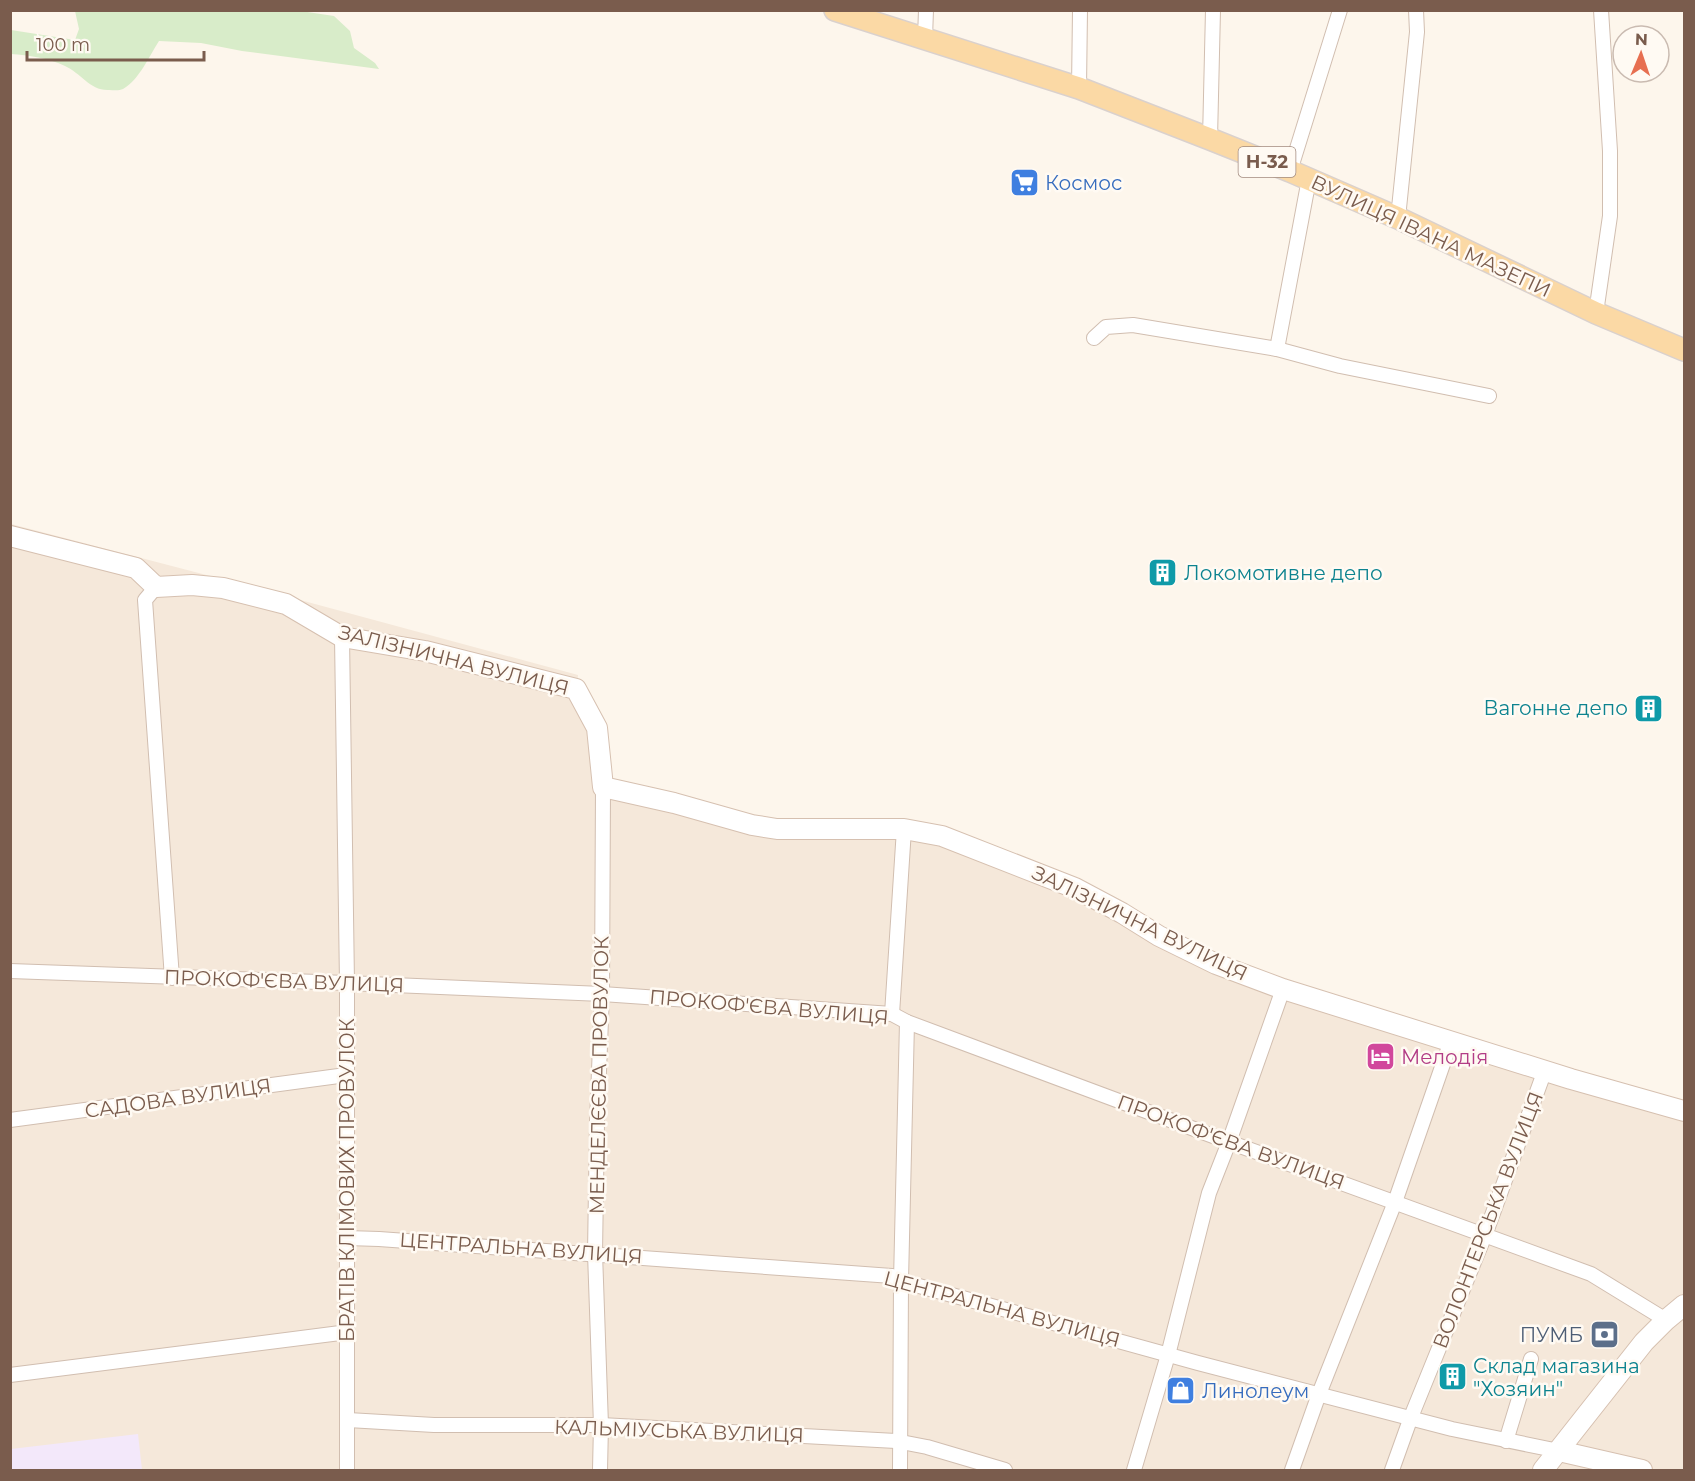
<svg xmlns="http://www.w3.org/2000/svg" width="1695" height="1481" font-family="Montserrat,sans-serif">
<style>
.residential{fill:#f5e8da}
.education{fill:#f3e8fa}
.green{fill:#d8ecc9}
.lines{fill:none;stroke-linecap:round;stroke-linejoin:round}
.street-casing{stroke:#d1beb0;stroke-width:16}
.secondary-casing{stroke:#d6c0b0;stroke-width:22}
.primary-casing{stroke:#dad1cd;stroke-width:24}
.street{stroke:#fff;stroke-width:14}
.secondary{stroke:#fff;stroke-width:20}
.primary{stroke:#fbd9a5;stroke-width:21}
.labels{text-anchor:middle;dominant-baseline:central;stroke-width:5;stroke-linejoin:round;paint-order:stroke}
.shield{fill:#fffaf3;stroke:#a28b7f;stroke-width:1.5}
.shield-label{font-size:18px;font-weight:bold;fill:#7a5c4d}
.shop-label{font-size:20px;fill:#366cbe;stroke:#fffaf3;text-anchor:start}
.street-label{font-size:20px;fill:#7a5c4d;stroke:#fffaf3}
.culture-label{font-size:20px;fill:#0d838f;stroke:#fffaf3;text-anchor:start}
.hotel-label{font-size:20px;fill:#b23c85;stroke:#fffaf3;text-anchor:start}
.service-label{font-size:20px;fill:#4e5e75;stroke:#fffaf3;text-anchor:end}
</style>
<rect width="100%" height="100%" fill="#fdf6ec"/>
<path class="residential" d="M11,524L237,583L578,675L577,689L603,787L752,825L942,836L1216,964L1684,1110V1470H11Z"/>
<path class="education" d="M138,1434L142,1470H11V1449Z"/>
<path class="green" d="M75,11L294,10L334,16L350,31L354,48L375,63L379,69L242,51L201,43L159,41C149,56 140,79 123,89C119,91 113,90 109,90C90,91 81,73 65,66C49,58 28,55 11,54V30L75,40L79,29Z"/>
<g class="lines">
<defs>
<g id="street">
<path d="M925,38L926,10"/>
<path d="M1079,88L1080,10"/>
<path d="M1210,139L1213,10"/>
<path d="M1290,171L1340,10"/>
<path d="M1398,218L1417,32L1416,10"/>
<path d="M1596,313L1610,216V151L1601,10"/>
<path d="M1094,338L1106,327L1133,325L1277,349L1309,179"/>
<path d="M1277,349L1340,366L1489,396"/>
<path d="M156,587L145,600L172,978"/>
<path d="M342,637L347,983V1470"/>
<path d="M10,971L347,983L602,994L892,1014L907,1022L1229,1142L1591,1274L1666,1320"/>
<path d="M892,1014L904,829"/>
<path d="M10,1120L346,1075"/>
<path d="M347,1238L379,1239L892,1276L901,1281L1198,1363L1452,1429L1559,1451"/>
<path d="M10,1375L348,1332"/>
<path d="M348,1420L434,1425H601L896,1441L927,1447L1005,1470"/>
<path d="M1506,1441L1531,1359"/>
<path d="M600,1470L601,1425L595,1253L597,1122L602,994L603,787"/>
<path d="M900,1470L901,1281L907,1022"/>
<path d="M1134,1470L1168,1355L1209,1193L1229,1142L1283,989"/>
<path d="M1292,1470L1319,1394L1395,1202L1451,1041"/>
<path d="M1392,1470L1411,1417L1485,1235L1545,1070"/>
</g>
<g id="secondary">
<path d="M10,536L136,568L156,587L192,585L223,588L286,604L342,637L425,651L576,689L597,728L603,787L674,803L752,825L777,829H904L942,836L1075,888L1122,913L1159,936L1216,964L1283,989L1571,1079L1684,1111"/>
<path d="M1559,1451L1642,1470"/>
<path d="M1543,1470L1644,1342L1666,1320L1684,1305"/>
</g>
<path id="primary" d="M835,10L1079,88L1210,139L1290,171L1398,218L1596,313L1684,350"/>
</defs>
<use href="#street" class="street-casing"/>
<use href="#secondary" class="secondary-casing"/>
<use href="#primary" class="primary-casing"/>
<use href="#street" class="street"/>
<use href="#secondary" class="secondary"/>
<use href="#primary" class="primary"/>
</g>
<defs>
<symbol id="supermarket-square" viewBox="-11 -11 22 22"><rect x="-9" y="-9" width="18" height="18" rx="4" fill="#3f7fe0" stroke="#fffaf3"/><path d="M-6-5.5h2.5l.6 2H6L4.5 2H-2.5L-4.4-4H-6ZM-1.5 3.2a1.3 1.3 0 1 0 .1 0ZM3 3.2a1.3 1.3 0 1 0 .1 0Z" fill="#fff"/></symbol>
<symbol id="building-square" viewBox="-11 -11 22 22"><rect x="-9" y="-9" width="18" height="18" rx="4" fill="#0f9aa8" stroke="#fffaf3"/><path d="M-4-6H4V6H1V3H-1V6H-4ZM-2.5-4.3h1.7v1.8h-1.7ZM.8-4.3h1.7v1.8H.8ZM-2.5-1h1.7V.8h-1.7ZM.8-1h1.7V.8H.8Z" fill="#fff"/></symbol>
<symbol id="hotel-square" viewBox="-11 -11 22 22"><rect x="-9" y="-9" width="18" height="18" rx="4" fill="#d1479c" stroke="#fffaf3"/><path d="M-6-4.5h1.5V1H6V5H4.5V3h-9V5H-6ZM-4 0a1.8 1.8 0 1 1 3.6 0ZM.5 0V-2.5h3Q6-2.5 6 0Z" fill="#fff"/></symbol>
<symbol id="bank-square" viewBox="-11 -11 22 22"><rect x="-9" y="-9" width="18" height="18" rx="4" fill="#5c6f8a" stroke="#fffaf3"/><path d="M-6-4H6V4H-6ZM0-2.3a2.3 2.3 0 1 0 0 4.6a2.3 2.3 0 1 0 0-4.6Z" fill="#fff"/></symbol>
<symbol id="shop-square" viewBox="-11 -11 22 22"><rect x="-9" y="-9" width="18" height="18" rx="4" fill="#3f7fe0" stroke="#fffaf3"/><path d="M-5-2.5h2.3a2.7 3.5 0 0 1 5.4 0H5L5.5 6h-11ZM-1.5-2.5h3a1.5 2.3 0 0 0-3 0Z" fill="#fff"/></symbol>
</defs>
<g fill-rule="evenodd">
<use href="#supermarket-square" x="1008" y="166" width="33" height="33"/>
<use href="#building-square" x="1146" y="556" width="33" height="33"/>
<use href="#building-square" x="1632" y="692" width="33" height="33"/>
<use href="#hotel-square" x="1364" y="1040" width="33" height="33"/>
<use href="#bank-square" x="1588" y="1318" width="33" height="33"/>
<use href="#building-square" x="1436" y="1360" width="33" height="33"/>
<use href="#shop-square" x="1164" y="1374" width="33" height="33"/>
</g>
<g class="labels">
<rect class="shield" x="1238.5" y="147" width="57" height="30" rx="4.5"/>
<g class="shield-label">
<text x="1267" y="162">Н-32</text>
</g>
<g class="shop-label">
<text x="1045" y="183">Космос</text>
<text x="1202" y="1391">Линолеум</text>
</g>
<g class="street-label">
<text transform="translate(1431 236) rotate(25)">ВУЛИЦЯ ІВАНА МАЗЕПИ</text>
<text transform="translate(454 660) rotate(14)">ЗАЛІЗНИЧНА ВУЛИЦЯ</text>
<text transform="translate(1140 923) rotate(26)">ЗАЛІЗНИЧНА ВУЛИЦЯ</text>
<text transform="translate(284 981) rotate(2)">ПРОКОФ'ЄВА ВУЛИЦЯ</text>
<text transform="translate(769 1007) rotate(5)">ПРОКОФ'ЄВА ВУЛИЦЯ</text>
<text transform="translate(599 1075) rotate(-89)">МЕНДЕЛЄЄВА ПРОВУЛОК</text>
<text transform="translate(178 1098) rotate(-8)">САДОВА ВУЛИЦЯ</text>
<text transform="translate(1231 1142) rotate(20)">ПРОКОФ'ЄВА ВУЛИЦЯ</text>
<text transform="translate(347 1180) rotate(-90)">БРАТІВ КЛІМОВИХ ПРОВУЛОК</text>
<text transform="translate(1488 1220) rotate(-69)">ВОЛОНТЕРСЬКА ВУЛИЦЯ</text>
<text transform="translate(521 1248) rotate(4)">ЦЕНТРАЛЬНА ВУЛИЦЯ</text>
<text transform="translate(1002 1309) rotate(15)">ЦЕНТРАЛЬНА ВУЛИЦЯ</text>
<text transform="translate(679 1431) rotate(2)">КАЛЬМІУСЬКА ВУЛИЦЯ</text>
</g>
<g class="culture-label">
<text x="1184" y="573">Локомотивне депо</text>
<text x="1628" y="708" text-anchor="end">Вагонне депо</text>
<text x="1473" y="1366">Склад магазина<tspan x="1473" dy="23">"Хозяин"</tspan></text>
</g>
<g class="hotel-label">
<text x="1401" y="1057">Мелодія</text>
</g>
<g class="service-label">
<text x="1583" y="1335">ПУМБ</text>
</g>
</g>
<rect width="1695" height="1481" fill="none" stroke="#7a5c4d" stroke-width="24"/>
<g transform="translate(1641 54) rotate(2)"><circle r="28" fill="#fffaf3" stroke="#cabbb1" stroke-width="1.5"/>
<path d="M0-4.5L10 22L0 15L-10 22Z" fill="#e76f51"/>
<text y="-9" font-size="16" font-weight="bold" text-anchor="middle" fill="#7a5c4d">N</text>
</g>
<path d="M27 51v9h177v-9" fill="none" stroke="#7a5c4d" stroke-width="3"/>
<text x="36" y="51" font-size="18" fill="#7a5c4d" stroke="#fffaf3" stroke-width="4.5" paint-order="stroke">100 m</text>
</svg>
